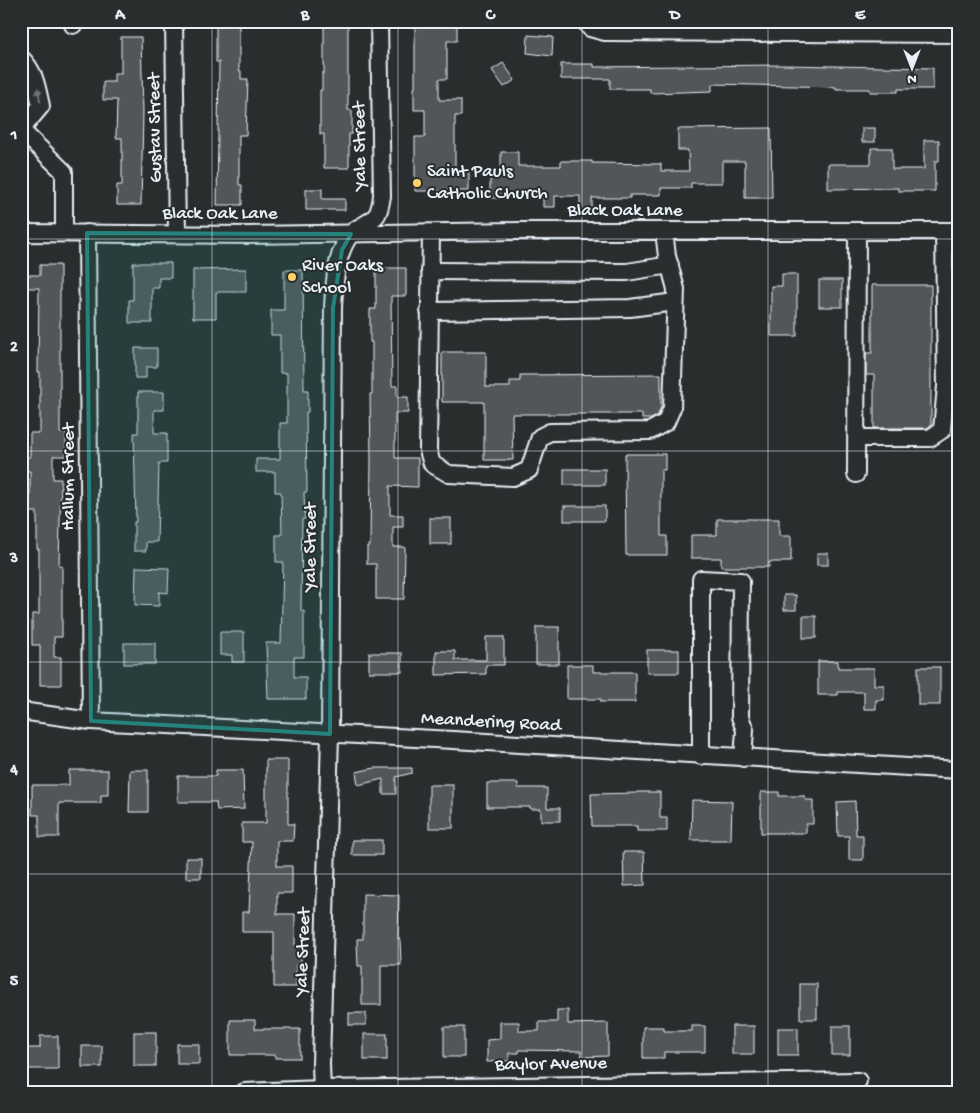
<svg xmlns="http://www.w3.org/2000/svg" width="980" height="1113" font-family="'Gochi Hand',sans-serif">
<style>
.building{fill:#535759;stroke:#e8f1f8}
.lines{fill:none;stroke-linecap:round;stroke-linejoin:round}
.minor-casing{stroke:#e8f1f8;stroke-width:20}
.minor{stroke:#2a2d2e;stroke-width:16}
.oneway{fill:#6c7275}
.marked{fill:#25827c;fill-opacity:0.2;stroke:#25827c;stroke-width:4;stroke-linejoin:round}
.grid{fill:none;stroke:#e8f1f8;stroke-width:1;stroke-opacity:0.55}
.poi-dot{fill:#ffd166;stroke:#2a2d2e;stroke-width:2}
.labels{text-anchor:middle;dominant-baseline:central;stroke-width:4;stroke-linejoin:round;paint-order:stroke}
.street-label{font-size:19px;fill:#e8f1f8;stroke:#2a2d2e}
.poi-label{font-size:19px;fill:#e8f1f8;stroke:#2a2d2e;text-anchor:start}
.neatline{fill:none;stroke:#e8f1f8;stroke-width:2}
.grid-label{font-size:16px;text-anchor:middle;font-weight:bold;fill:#e8f1f8}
</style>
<rect width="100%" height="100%" fill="#2a2d2e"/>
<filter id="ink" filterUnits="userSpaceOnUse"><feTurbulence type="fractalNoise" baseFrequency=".02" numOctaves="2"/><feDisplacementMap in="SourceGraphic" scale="10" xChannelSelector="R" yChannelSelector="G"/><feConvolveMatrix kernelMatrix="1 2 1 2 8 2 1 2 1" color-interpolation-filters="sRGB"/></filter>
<g filter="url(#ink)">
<g class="building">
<path d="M216,21H239V71H241V79H248L246,135H239V185H242V205H217L219,62H216Z"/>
<path d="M324,21H348V110H352V134H349V168H324V134H320V90H322V73H324Z"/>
<path d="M415,21H457V41H447V79H439V100H461V116H455V169H469V191H415V137H425V110H414V88H415Z"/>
<path d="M528,35L553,37L552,56L527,53Z"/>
<path d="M121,37H141L143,112L141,205H117V185H122V138H116L117,100H103V82H114V73H121Z"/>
<path d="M503,63L515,80L504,87L492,70Z"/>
<path d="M561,64H594V67L784,65L933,68V89H898V92H870V89H836V87L712,84V91L650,93V89H610V79H561Z"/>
<path d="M771,128L772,198H745V161H722V183H691V188H661V195H630V198H592V210H580V196H555V207H543V196H518V198H490V176H501V152H518V166H561V161H592V163L661,164V171H689L688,150H678V129Z"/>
<rect x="862" y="128" width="13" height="14"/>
<path d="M924,140H939V161H935V191H898V188L828,189V164H871V148H892V169H924Z"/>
<path d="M306,189H322V199H345V210H306Z"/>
<path d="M133,263H171V278H159V288H152V323H129V300H133Z"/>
<path d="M40,265H60V433H66V456H53V479H61L59,566H62V637H54V657H61V685H40V645H32V614H39V549H37V512H30V471H24V457H30V433H40V372H38L39,288H21V275H40Z"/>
<path d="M376,268H406V296H391L392,386H397V397H408V413H395V458H418V487L390,486V515H403V527H393V547H405L404,599H376V564H367V546H370L371,459L370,394H372V342H370V309H376Z"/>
<path d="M246,269V292H216V318H193V270Z"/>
<path d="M284,270H303L304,390H308V412H306L307,492H304L305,519H302L301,611H304V657H294V677H306V699H268L266,643H281L283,562H276V535H282L281,492H275V472H256V459H280V423H287V373H280V335H271V310H284Z"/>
<path d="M782,274H797V336H771V286H782Z"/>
<rect x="819" y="280" width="23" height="27"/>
<path d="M872,285H931V425L927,428H874V375H866V353H872Z"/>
<path d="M135,348H157V367H146V378H135Z"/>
<path d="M442,352H486V387H510V381H520V375L661,374V407L658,415L651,419H642V414H512L513,460H484V402H442Z"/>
<path d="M138,392H164V410H154V433H167V463H159L157,542H146V551H134V522H136L134,433H138Z"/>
<path d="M625,454H665V470H661V536H667V555H626Z"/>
<rect x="564" y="469" width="41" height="16"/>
<rect x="564" y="506" width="41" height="15"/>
<rect x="430" y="518" width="21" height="26"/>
<path d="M717,519H779V536H791V562H769V567H721V558H691V535H717Z"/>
<rect x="817" y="553" width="11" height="12"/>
<path d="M136,567L169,568L168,593L159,592V606L135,605Z"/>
<rect x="784" y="595" width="12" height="15"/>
<rect x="803" y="616" width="13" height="22"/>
<rect x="536" y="627" width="23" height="37"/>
<path d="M220,632H244V662H232V655H220Z"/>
<path d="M486,637H504V665H486V674L436,675V651H455V660H486Z"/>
<rect x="124" y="643" width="31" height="21"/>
<rect x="647" y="650" width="32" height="23"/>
<rect x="369" y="653" width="33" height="19"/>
<path d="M818,661H838V668H874V685H884V700H876V709H864V692H838V695H818Z"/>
<path d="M567,665H593V672H635V702H601V699H567Z"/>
<rect x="918" y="667" width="22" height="38"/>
<path d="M266,760H288V824H294L293,841H277V866H292V893H277V914H295V947H301V965H296V987H274V932H242V912H249L252,842H242V823H266Z"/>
<path d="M375,768H412V773L396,777V794H383V779L358,785L356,772Z"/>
<path d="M69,770H108V795H101V803H59V837H39V815H32V785H69Z"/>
<path d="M130,770H148V812H129Z"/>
<path d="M216,770H243L244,809L217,810L216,802H178V776H216Z"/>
<path d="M487,783H518V788H547V808H560V821H541V809H530V807H487Z"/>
<rect x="429" y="785" width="24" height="43"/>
<path d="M637,792H660V818H667V831H637V826H592L591,794L637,793Z"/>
<path d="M761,792H779V796H805V800H813V824H806V833H761Z"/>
<path d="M692,800L732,801L731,840H691Z"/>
<path d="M855,801L856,835H863V860H849V836H838L837,802Z"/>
<rect x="352" y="840" width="30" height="15"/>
<path d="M623,852H644L645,885L624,886Z"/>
<rect x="186" y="858" width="15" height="20"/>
<path d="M363,894L399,895L398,939H400L401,965H381V1005H362V966H358L357,939H363Z"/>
<rect x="800" y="984" width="17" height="35"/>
<path d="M557,1010H568V1024L608,1023V1056L582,1057L581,1051L519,1050V1053H509V1061L487,1062V1040L500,1039V1022H519V1031H539V1022H557Z"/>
<rect x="349" y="1013" width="17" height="12"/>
<path d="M230,1020H255V1029H300V1058H275V1055H230Z"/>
<path d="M692,1026H705V1052H664V1058H643V1027H664V1031H692Z"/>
<rect x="732" y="1026" width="22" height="28"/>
<rect x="832" y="1026" width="18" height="29"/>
<rect x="444" y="1027" width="20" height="30"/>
<rect x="778" y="1028" width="20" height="27"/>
<rect x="134" y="1032" width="22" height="34"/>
<rect x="364" y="1034" width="23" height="26"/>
<path d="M40,1036H58V1069H21V1048H40Z"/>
<rect x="177" y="1044" width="22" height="20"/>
<rect x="82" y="1046" width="20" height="21"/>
</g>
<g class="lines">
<defs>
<g id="minor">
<path d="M174,21L177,234"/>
<path d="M585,21L590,28L605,32L959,34"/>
<path d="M73,25L77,21"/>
<path d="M21,58C35,71 37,88 41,106L21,130"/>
<path d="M21,130L64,172V233"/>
<path d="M21,233L248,235L521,231H959"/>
<path d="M87,233L91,721"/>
<path d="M431,233L428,450L432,464L449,474L513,477L529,470L540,437L550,432L650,431L666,422L672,408L676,289L667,256L664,231"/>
<path d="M430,271L627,272L670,265"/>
<path d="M429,311L630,308L675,302"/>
<path d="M857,438H930L942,430L946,386L944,231"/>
<path d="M856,474L857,231"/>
<path d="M21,711L91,721L453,740L959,770"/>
<path d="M701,756V579L741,581L740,717L745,730L743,758"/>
<path d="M244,1092L322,1089L858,1081"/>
<path d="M322,1092L321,1064L330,734L333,308C334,285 336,250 352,233C354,230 358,228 362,226C378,217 379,215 382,196L379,21"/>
</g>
</defs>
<use href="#minor" class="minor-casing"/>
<use href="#minor" class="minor"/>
</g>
<defs><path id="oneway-solid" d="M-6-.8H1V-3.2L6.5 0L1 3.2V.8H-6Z" transform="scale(1.25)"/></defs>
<use class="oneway" href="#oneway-solid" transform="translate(39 95) rotate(-100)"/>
</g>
<path class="marked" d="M87,233L351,234L342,250L333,308L330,734L91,721Z"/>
<path class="grid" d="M212,21V1092M398,21V1092M582,21V1092M768,21V1092M21,239H959M21,451H959M21,662H959M21,874H959"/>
<g class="poi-dot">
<circle cx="417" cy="183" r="5"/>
<circle cx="292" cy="277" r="5"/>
</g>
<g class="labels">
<g class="street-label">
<text transform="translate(156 128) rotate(-91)">Gustav Street</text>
<text transform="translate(361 146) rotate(-91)">Yale Street</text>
<text x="625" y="211">Black Oak Lane</text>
<text x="220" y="214">Black Oak Lane</text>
<text transform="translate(69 477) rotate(-90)">Hallum Street</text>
<text transform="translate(311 547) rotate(-90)">Yale Street</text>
<text transform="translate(491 723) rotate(3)">Meandering Road</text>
<text transform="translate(304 952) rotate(-88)">Yale Street</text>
<text transform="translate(551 1065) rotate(-1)">Baylor Avenue</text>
</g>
<g class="poi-label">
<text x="427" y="172">Saint Pauls<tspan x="427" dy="22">Catholic Church</tspan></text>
<text x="302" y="266">River Oaks<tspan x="302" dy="22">School</tspan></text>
</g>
</g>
<rect width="980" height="1113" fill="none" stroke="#2a2d2e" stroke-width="55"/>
<g transform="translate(912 68) rotate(180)" stroke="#2a2d2e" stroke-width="4" paint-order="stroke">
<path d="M0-4L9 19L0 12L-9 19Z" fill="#e8f1f8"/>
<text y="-8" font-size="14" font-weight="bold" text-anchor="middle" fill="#e8f1f8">N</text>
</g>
<rect x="28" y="28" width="924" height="1058" class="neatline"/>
<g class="grid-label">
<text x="120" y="19">A</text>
<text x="305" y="19">B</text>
<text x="490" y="19">C</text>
<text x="675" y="19">D</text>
<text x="860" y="19">E</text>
<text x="14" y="139">1</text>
<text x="14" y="351">2</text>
<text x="14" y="562">3</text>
<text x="14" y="774">4</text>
<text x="14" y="985">5</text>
</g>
</svg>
